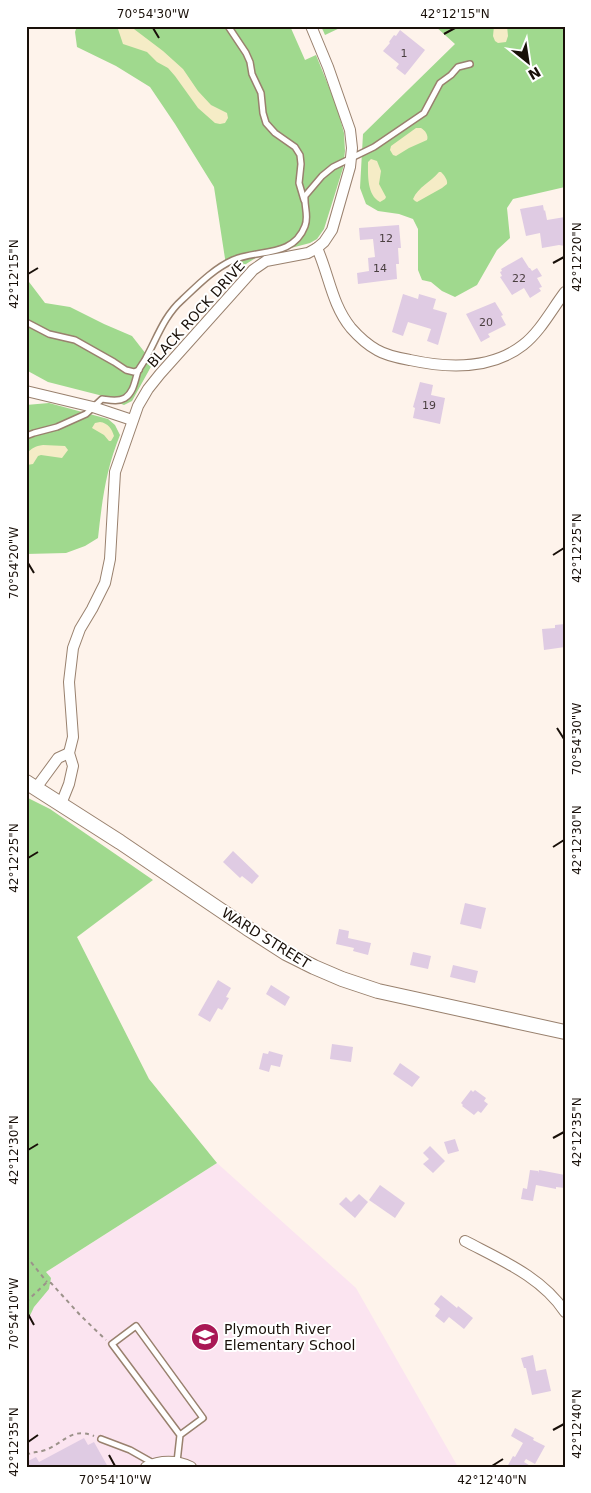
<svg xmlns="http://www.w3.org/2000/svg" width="591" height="1493" font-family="'DejaVu Sans',sans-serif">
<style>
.education{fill:#fbe4f0}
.green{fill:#a0d98e}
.sand{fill:#f5ecc6}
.building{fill:#dfcbe3}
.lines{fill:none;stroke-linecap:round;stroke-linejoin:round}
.lane-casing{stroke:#99816e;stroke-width:8}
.street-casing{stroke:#99816e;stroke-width:12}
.secondary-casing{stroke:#99816e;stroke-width:16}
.path{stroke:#9c928a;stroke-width:2;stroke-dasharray:4 4;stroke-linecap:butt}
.lane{stroke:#fff;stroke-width:5}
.street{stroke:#fff;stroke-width:10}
.secondary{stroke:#fff;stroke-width:14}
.ticks{fill:none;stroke:#191009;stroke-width:2}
.labels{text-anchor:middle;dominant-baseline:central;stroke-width:4;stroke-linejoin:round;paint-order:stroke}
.number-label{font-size:11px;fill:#4a3f40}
.street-label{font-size:14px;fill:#191009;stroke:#fff}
.poi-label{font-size:14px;fill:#191009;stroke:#fff;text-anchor:start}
.neatline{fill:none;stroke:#191009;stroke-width:2}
.ticks-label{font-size:12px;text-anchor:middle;fill:#191009}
</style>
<rect width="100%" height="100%" fill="#fef3eb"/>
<path class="education" d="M217,1163L356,1288L458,1467H26V1285Z"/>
<g class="green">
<path d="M77,26H290L305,60L316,55L337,107L344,133L345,151L343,168L324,229L317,239L310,243L257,257L238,269L226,265L214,187L175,124L150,87L116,66L77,47L75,32Z"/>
<path d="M321,26H344L325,35Z"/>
<path d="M435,26H565V187L513,199L507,208L510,238L497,250L477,285L455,297L442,291L431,282L422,280L418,270V229L413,219L399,214L378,211L366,204L360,188L363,134L455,44Z"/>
<path d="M26,278L45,303L70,307L104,324L132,336L153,363L132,401L124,405L99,395L48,382L26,370Z"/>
<path d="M49,403L108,419L115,425L120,435C106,469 102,501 98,538L85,546L66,553L26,554V405Z"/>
<path d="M26,797L50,809L153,880L77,937L149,1079L217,1163L46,1272L51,1278L49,1289L34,1307L26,1324Z"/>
</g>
<g class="sand">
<path d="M117,26H130L163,51L183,69L198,91L211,105L227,113L228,118L225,123L220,124L215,123L198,108L175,76L168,68L157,62L147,52L123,44Z"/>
<path d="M494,26H507L508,36L506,42L498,43L495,41L493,36Z"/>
<path d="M416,128H421C425,130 429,136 427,140L409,148L396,156L393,155L390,150L391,146Z"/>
<path d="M371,159L377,161L381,171L379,184L386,197L385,199L380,202C367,195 368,176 368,162Z"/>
<path d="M439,172H441C444,175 448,180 447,184L442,188L417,202L415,201L413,199C418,187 431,182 439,172Z"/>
<path d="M100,422C108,423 112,429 114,436L111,441H109L104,435L92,428L95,423Z"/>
<path d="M43,445L65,446L68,450L62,458L41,455L38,456L33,464L27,465L26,454C32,448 35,446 43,445Z"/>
</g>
<g class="building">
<path d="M400,30L425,50L405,75L396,68L399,64L383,51L390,43L389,42L394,35L396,36Z"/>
<path d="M543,205L544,211L545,210L547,220L565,217V246L559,245L542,248L540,233L526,236L520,209Z"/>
<path d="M399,225L401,248H398L399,264H396L397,279L358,284L357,273L369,271L368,258L375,257L373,239L360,240L359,228Z"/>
<path d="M522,257L529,268H530L532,271L537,268L542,276L537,278L542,287L539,288L541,291L530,298L524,288L512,295L500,277L502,276L500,272L502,271L501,269Z"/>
<path d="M403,294L418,299L419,294L436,299L433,309L447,313L438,345L427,341L431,329L408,322L403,336L392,332Z"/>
<path d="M495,302L503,315L501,316L506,325L488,334L490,337L481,342L466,314Z"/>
<path d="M420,382L433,385L431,395L445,398L440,424L413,418L415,408L413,407Z"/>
<path d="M565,624V647L544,650L542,629L555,628V625Z"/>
<path d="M233,851L259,876L252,884L242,876L240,878L223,862Z"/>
<path d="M465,903L486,908L481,929L460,924Z"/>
<path d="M339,929L349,931L348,938L371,943L368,955L353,951L354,948L336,944Z"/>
<path d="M413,952L431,956L428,969L410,965Z"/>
<path d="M453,965L478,971L475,983L450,977Z"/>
<path d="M218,980L231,988L226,997L229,998L222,1010L218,1008L210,1022L198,1015Z"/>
<path d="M271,985L290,997L285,1006L266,994Z"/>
<path d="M332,1044L353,1047L351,1062L330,1059Z"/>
<path d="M269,1051L283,1055L280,1067L271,1065L269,1072L259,1069L263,1053L268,1054Z"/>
<path d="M400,1063L420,1077L412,1087L393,1074Z"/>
<path d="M471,1090L473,1092L475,1090L486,1098L484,1101L488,1104L481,1113L478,1111L474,1115L462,1106L463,1105L461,1103Z"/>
<path d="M455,1139L459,1151L448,1154L444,1142Z"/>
<path d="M430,1146L445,1161L433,1173L423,1164L429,1159L423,1153Z"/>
<path d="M530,1170L538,1171V1173L539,1170L565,1175V1188L556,1187V1189L536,1185L533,1201L521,1199L523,1188L527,1189Z"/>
<path d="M380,1185L405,1203L395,1218L369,1200Z"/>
<path d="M359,1194L368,1202L355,1218L339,1204L346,1197L351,1202Z"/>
<path d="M441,1295L457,1308L458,1306L473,1318L464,1329L449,1317L444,1323L435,1316L440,1309L434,1304Z"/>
<path d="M533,1355L536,1371L546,1369L551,1391L532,1395L526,1368H524L521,1358Z"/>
<path d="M515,1428L534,1438L533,1440L545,1446L535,1464L526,1459L524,1462L532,1467H507L513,1456L515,1457L523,1443L511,1436Z"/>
<path d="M84,1438L88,1445L94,1442L108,1467H26V1462L36,1457L39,1462Z"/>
</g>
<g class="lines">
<defs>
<g id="lane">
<path d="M228,26L246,53L250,62L252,74L261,93L263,113L266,123L275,133L295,147L300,155L301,164L299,183L304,200"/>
<path d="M26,322L49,334L75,340L114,362L126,370L134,372L139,370"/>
<path d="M26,436L34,433L57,427L86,414L102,399C110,400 118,402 125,398C134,392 135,380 138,371C140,367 144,362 146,358C157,338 164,316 182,300C197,286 213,269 233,260C258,249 293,258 305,226C309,216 304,207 305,196L322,176L333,167L374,147L424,113L440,83L451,75L458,67L470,64"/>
<path d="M101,1439L130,1450L153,1463"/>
<path d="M177,1462L180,1435L112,1344L136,1326L203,1418L180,1435"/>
</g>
<g id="street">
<path d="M317,248C329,275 332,305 351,328C358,336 368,345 377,350C387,356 399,358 410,360C447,368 491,370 523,345C540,332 552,309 565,292"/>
<path d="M26,391L93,407L132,420"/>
<path d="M36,788L58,758L69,753"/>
<path d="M61,804L69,784L73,766L69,753L73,737L69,682L73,648L80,629L92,609L105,583L110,559L115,472L138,406L148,389L160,374L253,270L266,261L308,253L317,248L324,242L332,230L350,167L352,148L350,130L328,67L311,26"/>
<path d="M465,1241C501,1260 542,1277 565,1312"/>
<path d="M146,1467C160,1460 177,1460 191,1467"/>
</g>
<path id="secondary" d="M26,782L120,842L247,928L286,953L314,967L342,979L378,991L565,1032"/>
</defs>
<use href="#lane" class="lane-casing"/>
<use href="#street" class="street-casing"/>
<use href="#secondary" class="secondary-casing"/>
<g class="path">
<path d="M26,1256L47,1282"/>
<path d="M26,1302L47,1282L51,1283L81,1316L106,1340"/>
<path d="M26,1455C35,1451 35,1453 42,1451C62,1446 70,1426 94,1436"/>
</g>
<use href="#lane" class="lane"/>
<use href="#street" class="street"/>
<use href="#secondary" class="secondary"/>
</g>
<path class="ticks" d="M153,28L159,38M444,34L455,28M553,263L564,257M28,274L38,268M553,555L564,548M28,563L34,573M557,728L564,739M553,847L564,840M28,858L38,852M553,1138L564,1132M28,1150L38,1144M28,1314L34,1325M553,1430L564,1424M28,1442L38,1435M109,1455L115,1466M492,1466L503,1459"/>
<defs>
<symbol id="school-disc" viewBox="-11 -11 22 22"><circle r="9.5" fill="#a91855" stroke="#fff"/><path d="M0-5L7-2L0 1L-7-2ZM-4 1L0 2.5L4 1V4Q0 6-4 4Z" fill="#fff"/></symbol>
</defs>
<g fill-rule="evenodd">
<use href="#school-disc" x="189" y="1321" width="32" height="32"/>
</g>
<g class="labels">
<g class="number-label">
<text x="404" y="53">1</text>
<text x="386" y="238">12</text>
<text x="380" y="268">14</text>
<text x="519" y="278">22</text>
<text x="486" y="322">20</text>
<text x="429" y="405">19</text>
</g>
<g class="street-label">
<text transform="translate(196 314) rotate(-48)">BLACK ROCK DRIVE</text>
<text transform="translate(266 938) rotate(32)">WARD STREET</text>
</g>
<g class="poi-label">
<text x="224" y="1329">Plymouth River<tspan x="224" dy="16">Elementary School</tspan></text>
</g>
</g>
<rect width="591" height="1493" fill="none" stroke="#ffffff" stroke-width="55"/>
<g transform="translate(528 62) rotate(150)" stroke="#ffffff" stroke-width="4" paint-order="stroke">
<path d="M0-4L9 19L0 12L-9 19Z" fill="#191009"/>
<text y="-8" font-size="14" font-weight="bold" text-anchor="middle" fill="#191009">N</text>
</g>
<rect x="28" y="28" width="536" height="1438" class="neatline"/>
<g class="ticks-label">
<text x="153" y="18">70°54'30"W</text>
<text x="455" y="18">42°12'15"N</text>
<text transform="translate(577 257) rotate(-90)" y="4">42°12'20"N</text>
<text transform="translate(14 274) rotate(-90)" y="4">42°12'15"N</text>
<text transform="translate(577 548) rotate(-90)" y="4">42°12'25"N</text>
<text transform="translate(14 563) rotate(-90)" y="4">70°54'20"W</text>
<text transform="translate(577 739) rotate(-90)" y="4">70°54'30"W</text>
<text transform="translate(577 840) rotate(-90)" y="4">42°12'30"N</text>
<text transform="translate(14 858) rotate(-90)" y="4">42°12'25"N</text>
<text transform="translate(577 1132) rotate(-90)" y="4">42°12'35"N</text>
<text transform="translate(14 1150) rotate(-90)" y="4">42°12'30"N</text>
<text transform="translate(14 1314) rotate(-90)" y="4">70°54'10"W</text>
<text transform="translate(577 1424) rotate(-90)" y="4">42°12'40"N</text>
<text transform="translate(14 1442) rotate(-90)" y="4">42°12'35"N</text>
<text x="115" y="1484">70°54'10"W</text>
<text x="492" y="1484">42°12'40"N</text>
</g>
</svg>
